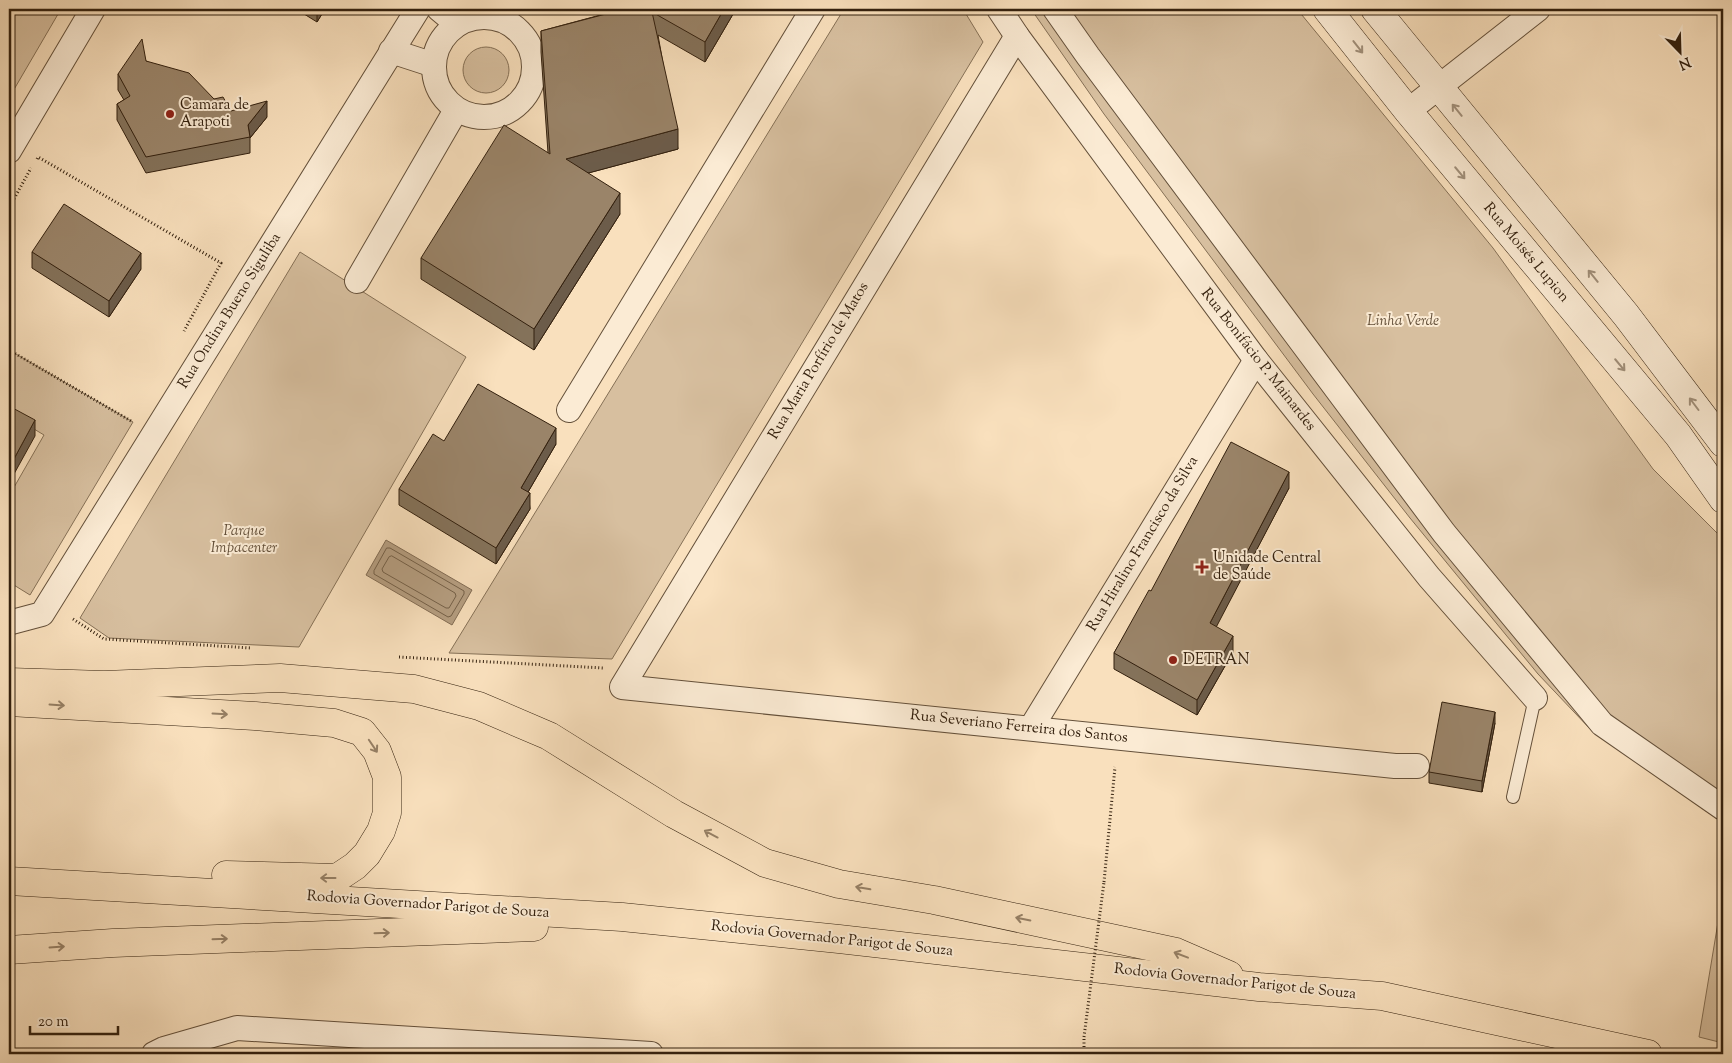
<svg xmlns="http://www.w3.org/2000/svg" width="1732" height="1063" font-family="'Sorts Mill Goudy',serif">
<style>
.green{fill:#d7bf9f;stroke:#857056}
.water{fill:#b69f82;stroke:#826c54}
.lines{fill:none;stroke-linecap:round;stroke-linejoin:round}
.shore{stroke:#746048;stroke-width:1}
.lane-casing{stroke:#64503a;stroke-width:14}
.street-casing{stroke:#64503a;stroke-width:26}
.secondary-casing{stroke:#33200e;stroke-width:29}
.primary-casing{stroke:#33200e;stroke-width:29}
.path{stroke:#33200e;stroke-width:3;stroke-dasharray:1 2.5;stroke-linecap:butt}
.lane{stroke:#fbebd4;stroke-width:12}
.street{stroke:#fbebd4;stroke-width:24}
.secondary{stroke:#fbebd4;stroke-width:28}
.primary{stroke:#f9e0bd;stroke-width:28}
.path-bridge{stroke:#33200e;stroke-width:3;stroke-dasharray:1 2.5;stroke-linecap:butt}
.wall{fill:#84725a;stroke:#33200e}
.shaded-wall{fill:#6c5c4a;stroke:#33200e}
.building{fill:#9a8469;stroke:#33200e}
.oneway{stroke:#a1907b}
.oneway2{stroke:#968066}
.poi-dot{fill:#8f2418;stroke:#fbebd4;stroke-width:2}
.labels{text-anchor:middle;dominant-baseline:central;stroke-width:4;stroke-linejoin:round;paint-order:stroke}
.poi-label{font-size:15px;fill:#33200e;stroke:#fbebd4;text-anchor:start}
.street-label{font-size:15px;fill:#33200e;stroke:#fbebd4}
.park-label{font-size:15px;font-style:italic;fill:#64503a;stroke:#fbebd4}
</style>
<rect width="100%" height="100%" fill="#f9e0bd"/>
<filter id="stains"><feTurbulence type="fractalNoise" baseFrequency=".004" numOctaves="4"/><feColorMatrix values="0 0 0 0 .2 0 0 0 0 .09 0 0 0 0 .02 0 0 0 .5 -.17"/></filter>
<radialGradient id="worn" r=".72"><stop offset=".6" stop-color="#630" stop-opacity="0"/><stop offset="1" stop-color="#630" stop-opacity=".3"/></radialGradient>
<g class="green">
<path d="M9,9H61L9,98Z"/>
<path d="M844,9H963L983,42L612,659L449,653Z"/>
<path d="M1031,9H1297L1493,248L1653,469L1723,539V823L1592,731L1538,674L1410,518L1313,394L1104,114Z"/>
<circle cx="486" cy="70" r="23"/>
<path d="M300,252L466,357L299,647L109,638L80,618Z"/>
<path d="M9,350L133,422L30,595L9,582V496L44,435L9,414Z"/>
<path d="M1723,892V1043L1699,1037Z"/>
</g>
<path class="water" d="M386,540L472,590L452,625L366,575Z"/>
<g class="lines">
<g class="shore">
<path d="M387,548H390L464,591V594L451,616L448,617L374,574V571Z"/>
<path d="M392,556L455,593L456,596L449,608H446L383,572L382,569L389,557Z"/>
</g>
<defs>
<path id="lane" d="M1513,797L1535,698"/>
<g id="street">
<path d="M439,9L457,24"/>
<path d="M999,9L1017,36L1256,360L1429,577L1535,698"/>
<path d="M1055,9L1088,56L1444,533L1602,724L1723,808"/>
<circle cx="484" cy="67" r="50"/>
<path d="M1017,36L622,687L1395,766H1417"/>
<path d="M391,51L434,65"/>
<path d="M1408,111L1538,9"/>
<path d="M9,151L93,9"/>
<path d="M357,281L456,110"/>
<path d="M569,410L813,9"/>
<path d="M9,620L12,622L42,614L418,9"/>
<path d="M1031,728L1256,360"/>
<path d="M154,1054L164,1049L237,1028L651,1054"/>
</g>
<g id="secondary">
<path d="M1327,9L1408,111L1678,435L1723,499"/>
<path d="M1375,9L1626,315L1723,443"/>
</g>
<g id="primary">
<path d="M9,682L104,685L280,678L414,689L479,706L549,736L674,814L765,863L839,884L934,900L1176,952L1229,975"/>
<path d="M9,702L255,716L334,723L362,732L377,751L387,777V813L381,831L367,854L355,866L337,878L226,875"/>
<path d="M9,881L622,917L839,939L1259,987L1382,996L1648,1054"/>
<path d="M9,950L113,943L534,927"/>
</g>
</defs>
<use href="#lane" class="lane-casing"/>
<use href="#street" class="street-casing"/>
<use href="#secondary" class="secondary-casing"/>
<use href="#primary" class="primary-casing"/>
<g class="path">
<path d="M37,159L38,157L221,263L184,331"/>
<path d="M9,208L31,168"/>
<path d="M9,350L131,421"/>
<path d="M73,619L104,639L251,648"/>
<path d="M399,657L603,668"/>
<path d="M1104,882L1115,767"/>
<path d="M1084,1054V1037"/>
</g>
<use href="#lane" class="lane"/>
<use href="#street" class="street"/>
<use href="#secondary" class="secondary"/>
<use href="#primary" class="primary"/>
<path class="path-bridge" d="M1084,1037L1104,882"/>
</g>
<g class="wall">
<path d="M296,9H325L317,22Z"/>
<path d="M616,9H736L705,62L658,35L678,149L588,173L620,214L534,350L421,279V258L548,153L541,52V31L619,10Z"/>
<path d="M146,61L214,99L231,111L267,117L250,138V153L146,173L117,120V104L124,100L118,90V74Z"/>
<path d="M32,252L141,269L109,317L32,268Z"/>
<path d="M444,441L556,444L528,492L530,509L496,564L399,505V489Z"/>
<path d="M1289,488L1216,626L1233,652L1197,715L1114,669V653L1151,591Z"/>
<path d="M1495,723L1482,792L1429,783V772Z"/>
</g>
<g class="shaded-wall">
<path d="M317,9H325L317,22Z"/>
<path d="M724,9H736L705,62V42Z"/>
<path d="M267,101V117L250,138L248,125Z"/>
<path d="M678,129V149L566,179V159Z"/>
<path d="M620,193V214L534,350V329Z"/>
<path d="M141,253V269L109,317V301Z"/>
<path d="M35,420V436L9,483V468Z"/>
<path d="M556,428V444L521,504V488Z"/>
<path d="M1289,472V488L1210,639V623Z"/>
<path d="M530,493V509L496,564V548Z"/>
<path d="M1233,636V652L1197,715V700Z"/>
<path d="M1495,712V723L1482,792V781Z"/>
</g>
<g class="building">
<path d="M625,9H724L705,42L652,12L678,129L566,159L620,193L534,329L421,258L504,125L550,154L541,31Z"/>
<path d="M142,39L146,61L189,73L214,99L223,97L231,111L267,101L248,125L250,137L146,157L117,104L130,96L118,74Z"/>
<path d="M64,204L141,253L109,301L32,252Z"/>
<path d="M478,384L556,428L521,488L530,493L496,548L399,489L433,434L444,441Z"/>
<path d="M9,406L35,420L9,468Z"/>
<path d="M1231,442L1289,472L1210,623L1233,636L1197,700L1114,653L1149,590L1151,591Z"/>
<path d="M1442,702L1495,712L1482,781L1429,772Z"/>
</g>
<defs><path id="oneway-shaft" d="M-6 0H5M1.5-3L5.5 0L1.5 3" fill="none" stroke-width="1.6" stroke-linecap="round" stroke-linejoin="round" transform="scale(1.25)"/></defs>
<g class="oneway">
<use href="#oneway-shaft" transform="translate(1358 47) rotate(52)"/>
<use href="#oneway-shaft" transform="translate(1457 110) rotate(-129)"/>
<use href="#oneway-shaft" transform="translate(1460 173) rotate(50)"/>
<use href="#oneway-shaft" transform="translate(1593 276) rotate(-129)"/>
<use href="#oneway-shaft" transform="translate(1620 365) rotate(50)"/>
<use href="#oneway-shaft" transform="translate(1694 404) rotate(-127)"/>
</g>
<g class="oneway2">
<use href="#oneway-shaft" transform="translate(57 705) rotate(4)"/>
<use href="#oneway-shaft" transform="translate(220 714) rotate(3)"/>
<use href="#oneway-shaft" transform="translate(373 746) rotate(56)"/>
<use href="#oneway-shaft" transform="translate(711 834) rotate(-152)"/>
<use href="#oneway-shaft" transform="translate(328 878) rotate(-180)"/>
<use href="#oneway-shaft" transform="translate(863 888) rotate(-170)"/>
<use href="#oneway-shaft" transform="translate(1023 919) rotate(-168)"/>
<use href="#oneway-shaft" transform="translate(382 933) rotate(-2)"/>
<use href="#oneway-shaft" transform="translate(220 939) rotate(-2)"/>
<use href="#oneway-shaft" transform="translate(57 947) rotate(-4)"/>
<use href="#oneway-shaft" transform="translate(1181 955) rotate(-159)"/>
</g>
<g class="poi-dot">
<circle cx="170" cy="114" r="5"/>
<path d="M1199.5 559.5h5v5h5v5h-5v5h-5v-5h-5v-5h5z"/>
<circle cx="1173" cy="660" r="5"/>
</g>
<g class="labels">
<g class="poi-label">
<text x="180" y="105">Camara de<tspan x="180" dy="17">Arapoti</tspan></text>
<text x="1213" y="558">Unidade Central<tspan x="1213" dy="17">de Saúde</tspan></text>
<text x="1183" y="660">DETRAN</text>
</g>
<g class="street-label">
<text transform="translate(1526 253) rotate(50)">Rua Moisés Lupion</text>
<text transform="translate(230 311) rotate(-58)">Rua Ondina Bueno Siguliba</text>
<text transform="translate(1258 360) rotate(52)">Rua Bonifácio P. Mainardes</text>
<text transform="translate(819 361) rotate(-59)">Rua Maria Porfírio de Matos</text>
<text transform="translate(1143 544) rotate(-59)">Rua Hiralino Francisco da Silva</text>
<text transform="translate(1019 727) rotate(6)">Rua Severiano Ferreira dos Santos</text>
<text transform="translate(428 905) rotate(4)">Rodovia Governador Parigot de Souza</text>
<text transform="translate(832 939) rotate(6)">Rodovia Governador Parigot de Souza</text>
<text transform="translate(1235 982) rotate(6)">Rodovia Governador Parigot de Souza</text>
</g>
<g class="park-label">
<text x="1403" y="321">Linha Verde</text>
<text x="244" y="531">Parque<tspan x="244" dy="17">Impacenter</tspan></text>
</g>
</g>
<rect width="1732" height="1063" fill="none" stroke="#f9e0bd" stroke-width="30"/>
<rect x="10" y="10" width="1712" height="1043" fill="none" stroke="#33200e" stroke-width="2.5"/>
<rect x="15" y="15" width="1702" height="1033" fill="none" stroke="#33200e"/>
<g transform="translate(1680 52) rotate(157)" stroke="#fbebd4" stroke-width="4" paint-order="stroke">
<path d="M0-4L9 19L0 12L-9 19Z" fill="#33200e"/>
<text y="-8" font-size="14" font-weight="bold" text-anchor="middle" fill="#33200e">N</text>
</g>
<path d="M30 1026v8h88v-8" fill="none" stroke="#33200e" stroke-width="2.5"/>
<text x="38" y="1026" font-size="15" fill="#33200e" stroke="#fbebd4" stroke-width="4" paint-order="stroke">20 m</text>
<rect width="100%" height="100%" filter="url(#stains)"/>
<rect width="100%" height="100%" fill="url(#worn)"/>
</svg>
